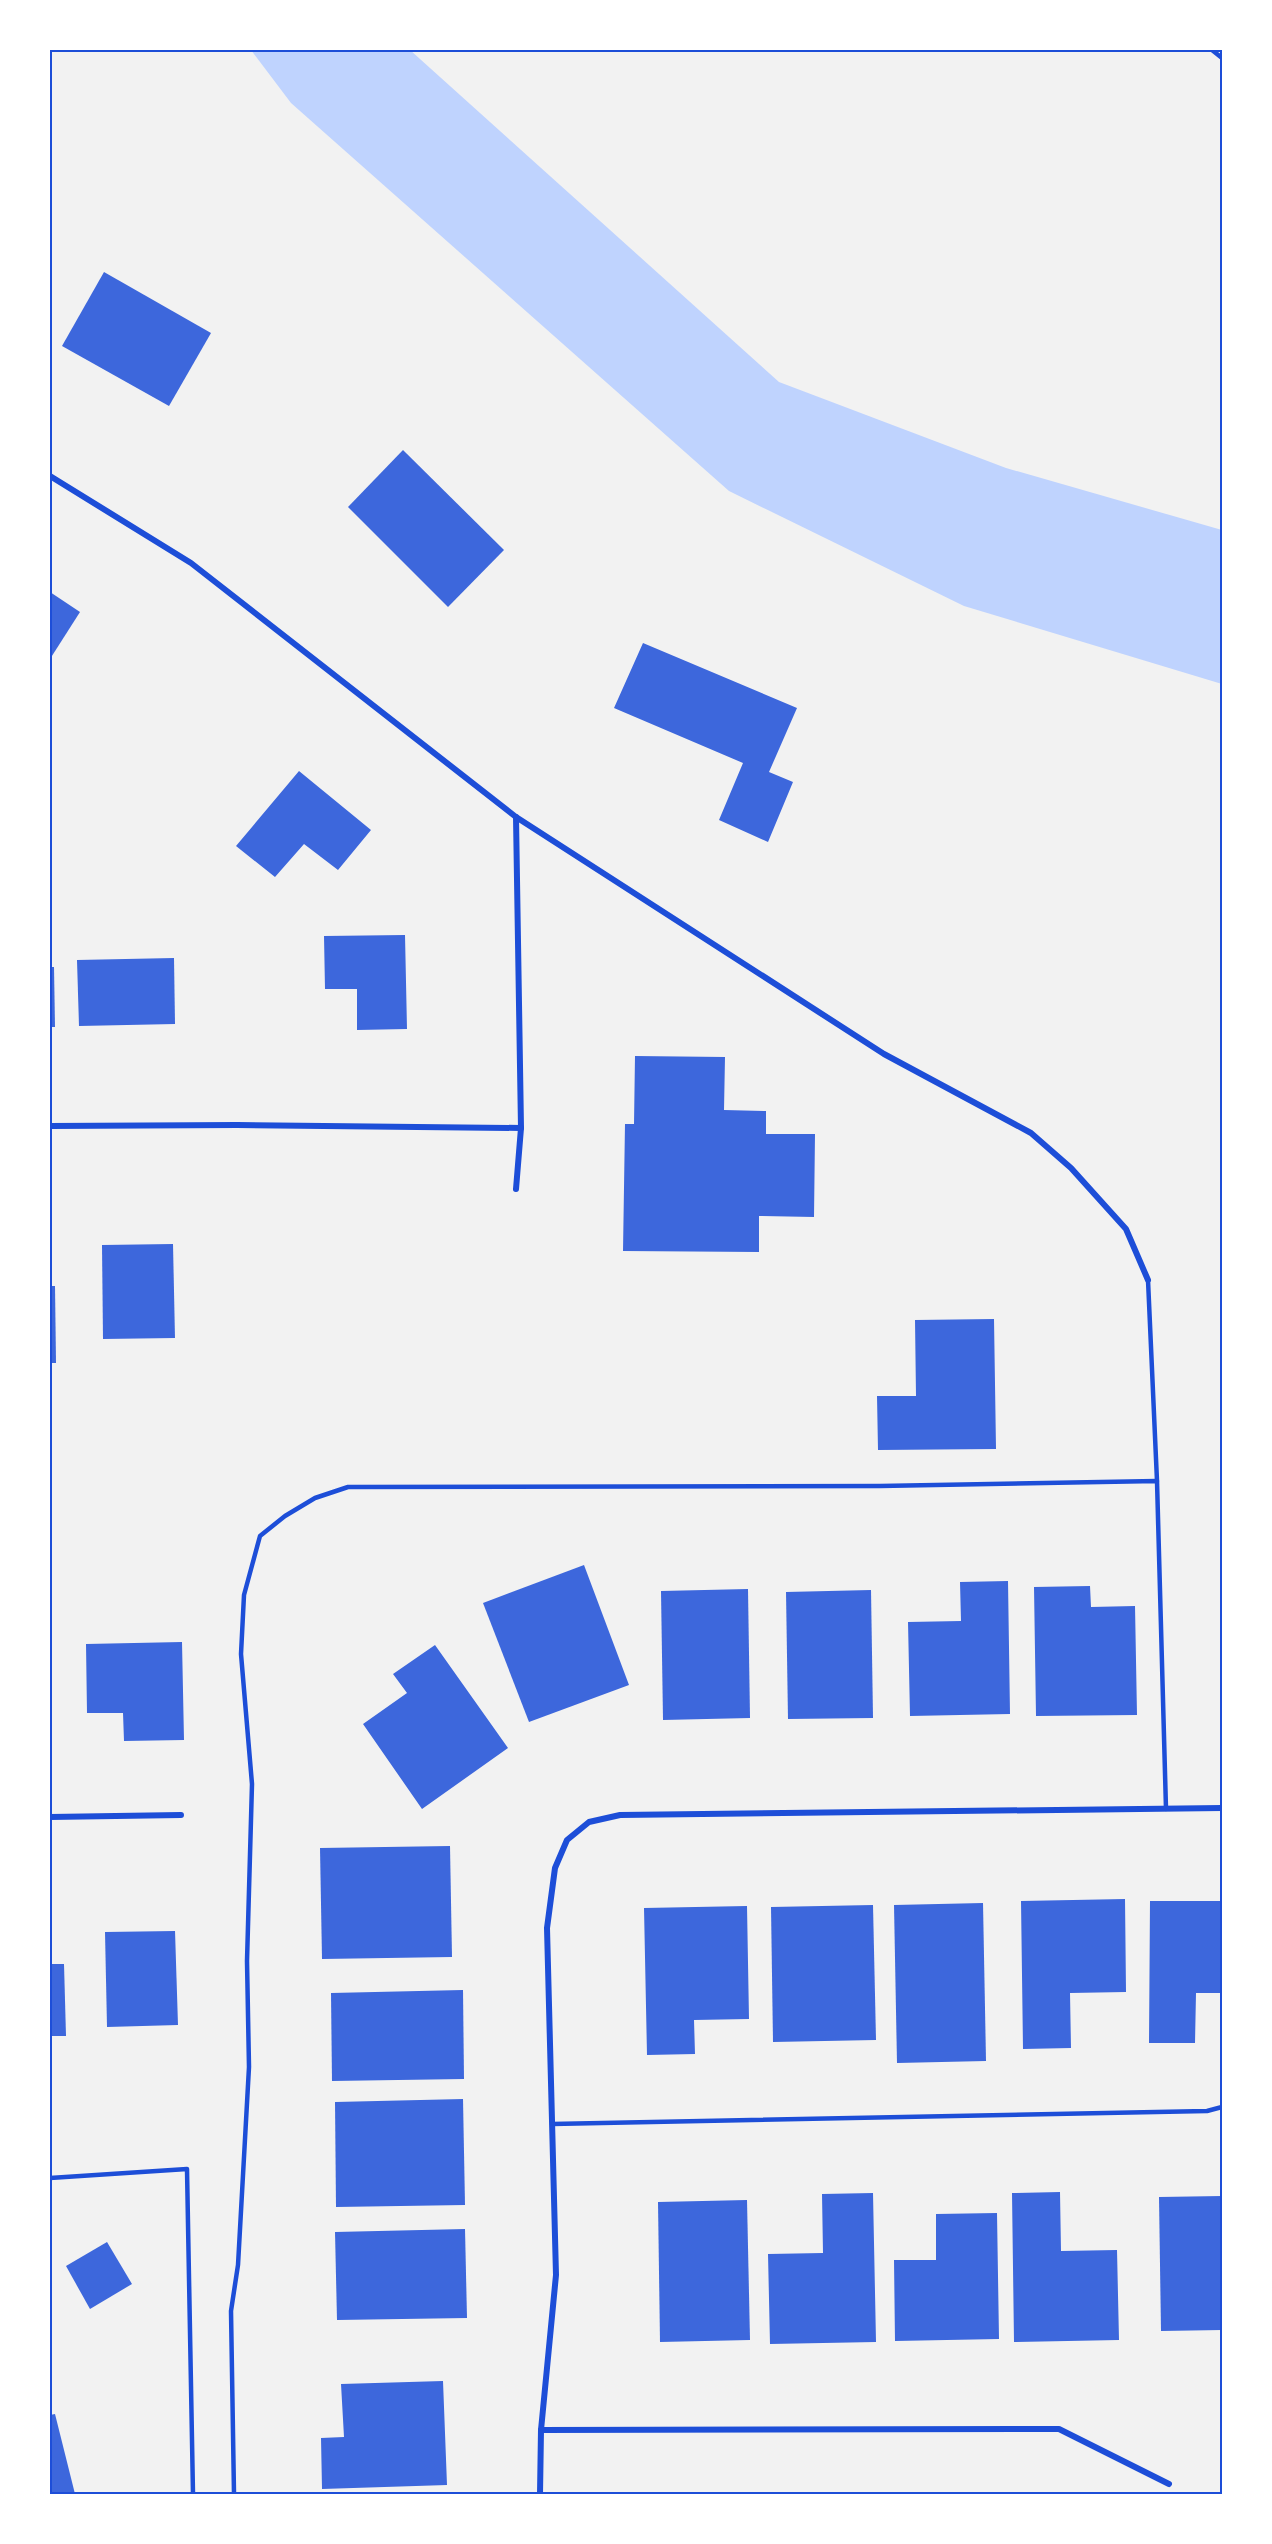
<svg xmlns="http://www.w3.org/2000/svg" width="1272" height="2544" font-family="Signika,sans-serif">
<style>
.water{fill:#bfd3fe}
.building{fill:#3d67dc}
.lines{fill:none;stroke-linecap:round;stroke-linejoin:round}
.service{stroke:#1d4ed8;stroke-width:4.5}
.minor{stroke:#1d4ed8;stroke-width:6}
.neatline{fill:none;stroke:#1d4ed8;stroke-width:2}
</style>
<rect width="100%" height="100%" fill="#f2f2f2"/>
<path class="water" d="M251,50H410L779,382L1006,468L1222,530V684L964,606L729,491L291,103Z"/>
<g class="building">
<path d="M104,272L211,333L169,406L62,346Z"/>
<path d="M403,450L504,550L448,607L348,507Z"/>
<path d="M50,592L80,612L50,659Z"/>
<path d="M643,643L797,708L769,772L793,782L768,842L719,820L743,763L614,708Z"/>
<path d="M299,771L371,830L338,870L304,844L275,877L236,846Z"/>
<path d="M405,935L407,1029L357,1030V989H325L324,936Z"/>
<path d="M174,958L175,1024L79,1026L77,960Z"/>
<path d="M50,967H54L55,1027H50Z"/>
<path d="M635,1056L725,1057L724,1110L766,1111V1134H815L814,1217L759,1216V1252L623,1251L625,1124H634Z"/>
<path d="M173,1244L175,1338L103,1339L102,1245Z"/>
<path d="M50,1286H55L56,1363H50Z"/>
<path d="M994,1319L996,1449L878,1450L877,1396H916L915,1320Z"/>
<path d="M584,1565L629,1685L529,1722L483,1603Z"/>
<path d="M1008,1581L1010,1714L910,1716L908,1622L961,1621L960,1582Z"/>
<path d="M1090,1586L1091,1607L1135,1606L1137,1715L1036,1716L1034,1587Z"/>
<path d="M748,1589L750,1718L663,1720L661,1591Z"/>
<path d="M871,1590L873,1718L788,1719L786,1592Z"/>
<path d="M182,1642L184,1740L124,1741L123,1713H87L86,1644Z"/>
<path d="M435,1645L508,1748L422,1809L363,1724L407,1693L393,1674Z"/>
<path d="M450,1846L452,1957L322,1959L320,1848Z"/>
<path d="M1125,1899L1126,1992L1070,1993L1071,2048L1023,2049L1021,1901Z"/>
<path d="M1150,1901H1222V1993H1196L1195,2043H1149Z"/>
<path d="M983,1903L986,2061L897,2063L894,1905Z"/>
<path d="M873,1905L876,2040L773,2042L771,1907Z"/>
<path d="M747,1906L749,2019L694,2020L695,2054L647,2055L644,1908Z"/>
<path d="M175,1931L178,2025L107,2027L105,1932Z"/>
<path d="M50,1964H64L66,2036H50Z"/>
<path d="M463,1990L464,2079L332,2081L331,1993Z"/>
<path d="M463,2099L465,2205L336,2207L335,2102Z"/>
<path d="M1060,2192L1061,2251L1117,2250L1119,2340L1014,2342L1012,2193Z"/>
<path d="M873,2193L876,2342L770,2344L768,2254L823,2253L822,2194Z"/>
<path d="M1222,2196V2330L1161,2331L1159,2197Z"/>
<path d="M747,2200L750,2340L660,2342L658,2202Z"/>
<path d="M997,2213L999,2339L895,2341L894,2260H936V2214Z"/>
<path d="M465,2229L467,2318L337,2320L335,2232Z"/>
<path d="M107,2242L132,2284L90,2309L66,2266Z"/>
<path d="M443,2381L447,2485L322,2489L321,2438L344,2437L341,2384Z"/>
<path d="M55,2414L75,2494H50V2415Z"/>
</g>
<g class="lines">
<g class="service">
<path d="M1212,50L1222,58"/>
<path d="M1148,1280L1157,1481"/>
<path d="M552,2124L1207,2111L1222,2107"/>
<path d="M50,2178L187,2169L193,2494"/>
<path d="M234,2494L231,2311L238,2265L249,2067L247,1961L252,1784L241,1654L244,1595L260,1536L285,1516L315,1498L348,1487L880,1486L1157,1481L1166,1809"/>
</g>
<g class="minor">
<path d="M50,476L191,563L516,817L884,1054L1031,1133L1071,1168L1126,1229L1148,1280"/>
<path d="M516,817L521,1128L516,1189"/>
<path d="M50,1126L237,1125L521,1128"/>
<path d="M50,1817L181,1815"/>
<path d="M541,2430L1059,2429L1169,2484"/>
<path d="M540,2494L541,2430L556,2275L547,1928L555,1868L567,1840L589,1822L620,1815L1222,1808"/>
</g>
</g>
<rect width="1272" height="2544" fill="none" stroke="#ffffff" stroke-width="102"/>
<rect x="51" y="51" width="1170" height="2442" class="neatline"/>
</svg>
